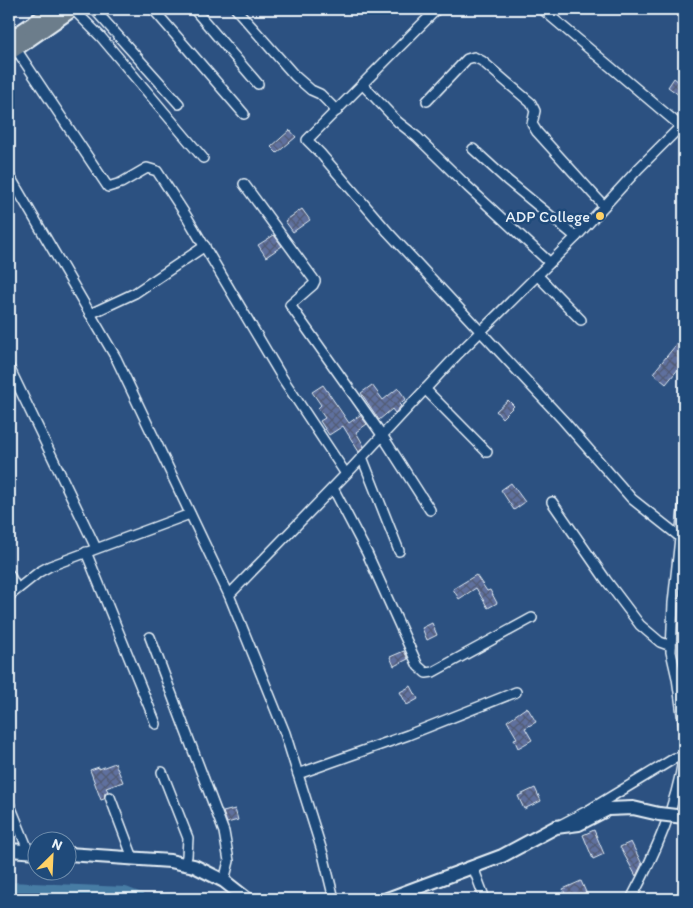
<svg xmlns="http://www.w3.org/2000/svg" width="693" height="908" font-family="Itim,sans-serif">
<style>
.lines{fill:none;stroke-linecap:round;stroke-linejoin:round}
.river{stroke:#477ba4;stroke-width:14}
.building{fill:url(#building-cross-hatch);stroke:#e8f1f8}
.street-casing{stroke:#e8f1f8;stroke-width:12}
.secondary-casing{stroke:#e8f1f8;stroke-width:16}
.primary-casing{stroke:#e8f1f8;stroke-width:18}
.street{stroke:#1f4a7a;stroke-width:9}
.secondary{stroke:#1f4a7a;stroke-width:12}
.primary{stroke:#6c7d8b;stroke-width:14}
.secondary-bridge-casing{stroke:#e8f1f8;stroke-width:16;stroke-linecap:butt}
.secondary-bridge{stroke:#1f4a7a;stroke-width:12}
.poi-dot{fill:#ffd166;stroke:#1f4a7a;stroke-width:2}
.labels{text-anchor:middle;dominant-baseline:central;stroke-width:5;stroke-linejoin:round;paint-order:stroke}
.poi-label{font-size:16px;fill:#e8f1f8;stroke:#1f4a7a;text-anchor:end}
</style>
<defs>
<pattern id="building-cross-hatch" width="8" height="8" patternUnits="userSpaceOnUse" patternTransform="scale(1.25)"><rect width="8" height="8" fill="#5f6f9e"/><path d="M0 0l8 8M0 8l8-8" fill="none" stroke="#525c74"/></pattern>
</defs>
<rect width="100%" height="100%" fill="#2c5181"/>
<filter id="ink" filterUnits="userSpaceOnUse"><feTurbulence type="fractalNoise" baseFrequency=".02" numOctaves="2"/><feDisplacementMap in="SourceGraphic" scale="10" xChannelSelector="R" yChannelSelector="G"/><feConvolveMatrix kernelMatrix="1 2 1 2 8 2 1 2 1" color-interpolation-filters="sRGB"/></filter>
<g filter="url(#ink)">
<g class="lines">
<path class="river" d="M9,889L125,894L138,899"/>
</g>
<g class="building">
<path d="M674,78L684,86L679,95L668,87Z"/>
<path d="M290,130L296,137L277,153L271,147Z"/>
<path d="M302,209L310,220L293,232L285,221Z"/>
<path d="M274,235L282,246L266,257L258,245Z"/>
<path d="M680,340L684,344V362L666,384L653,373Z"/>
<path d="M323,385L349,423L360,415L367,424L356,432L364,446L359,452L343,426L329,435L320,421L325,418L318,408L321,405L312,392Z"/>
<path d="M372,385L383,400L398,388L406,399L399,404L401,406L395,413L392,409L379,420L361,393Z"/>
<path d="M508,400L514,406L502,418L496,411Z"/>
<path d="M511,483L525,502L514,510L501,490Z"/>
<path d="M476,575L487,591L490,590L497,603L488,608L476,588L459,599L453,589Z"/>
<path d="M432,623L437,635L427,640L422,628Z"/>
<path d="M404,651L408,659L394,666L390,657Z"/>
<path d="M411,686L418,699L407,705L400,692Z"/>
<path d="M527,707L536,722L525,728L532,740L518,748L514,739L517,738L507,721Z"/>
<path d="M115,763L123,782L106,788L108,791L105,793L104,799L101,800L90,770L99,767V769Z"/>
<path d="M535,788L541,801L524,809L518,796Z"/>
<path d="M235,809L238,820L227,823L223,812Z"/>
<path d="M594,830L604,854L593,859L583,835Z"/>
<path d="M631,842L642,864L636,876L620,847Z"/>
<path d="M581,881L589,899H567L563,889Z"/>
</g>
<g class="lines">
<defs>
<g id="street">
<path d="M73,9L101,37L203,158"/>
<path d="M94,9L179,104"/>
<path d="M153,9L244,114"/>
<path d="M194,9L258,84"/>
<path d="M236,9L295,76L311,90L320,94L337,111"/>
<path d="M437,9L307,140L320,153L388,232L563,420L632,499L680,537"/>
<path d="M542,9L684,129"/>
<path d="M16,49L108,187L121,183L147,168L157,171L187,217L283,379L346,474"/>
<path d="M363,85L398,122L417,137L468,187L549,262"/>
<path d="M427,101L467,59L474,57L482,61L531,103L535,111L532,124L537,132L604,206"/>
<path d="M473,149L507,180L576,237"/>
<path d="M9,175L116,358L229,595L285,733L323,854L334,899"/>
<path d="M244,184L315,281L313,285L290,305L382,435L430,510"/>
<path d="M537,275L581,320"/>
<path d="M90,314L135,293L205,246"/>
<path d="M9,367L96,548"/>
<path d="M425,389L487,452"/>
<path d="M362,457L399,551"/>
<path d="M333,488L367,553L418,666L426,673L433,672L532,618"/>
<path d="M684,501L673,603L671,652L677,678L684,728"/>
<path d="M552,502L606,580L640,625L660,642L671,646"/>
<path d="M86,552L156,724"/>
<path d="M9,574L17,589"/>
<path d="M229,595L352,468L458,354L577,236L639,168L684,123"/>
<path d="M9,596L39,572L50,566L190,514"/>
<path d="M150,637L224,832L229,861L224,881"/>
<path d="M162,772L188,838L187,856L185,864"/>
<path d="M298,774L408,735L516,692"/>
<path d="M110,797L133,858"/>
<path d="M9,803L29,852"/>
<path d="M562,824L589,810L675,758H684"/>
<path d="M473,867L485,899"/>
<path d="M631,899C655,854 677,805 684,754"/>
</g>
<g id="secondary">
<path d="M9,850L38,852"/>
<path d="M68,854L170,861L194,866L224,881L247,899"/>
<path d="M387,899L502,856L556,827L579,824L608,809L633,808L659,814"/>
</g>
<g id="primary">
<path d="M9,40L55,9"/>
<path d="M9,53L72,9"/>
</g>
</defs>
<use href="#street" class="street-casing"/>
<use href="#secondary" class="secondary-casing"/>
<use href="#primary" class="primary-casing"/>
<use href="#street" class="street"/>
<use href="#secondary" class="secondary"/>
<use href="#primary" class="primary"/>
<defs>
<path id="secondary-bridge" d="M659,814L684,817"/>
</defs>
<use href="#secondary-bridge" class="secondary-bridge-casing"/>
<use href="#secondary-bridge" class="secondary-bridge"/>
</g>
</g>
<circle class="poi-dot" cx="600" cy="216" r="5"/>
<g class="labels">
<g class="poi-label">
<text x="590" y="216">ADP College</text>
</g>
</g>
<rect width="693" height="908" fill="none" stroke="#1f4a7a" stroke-width="30"/>
<rect x="15" y="15" width="663" height="878" fill="none" stroke="#e8f1f8" stroke-width="2" filter="url(#ink)"/>
<g transform="translate(52 856) rotate(24)"><circle r="24" fill="#1f4a7a" stroke="#6f8dac"/>
<path d="M0-4L9 19L0 12L-9 19Z" fill="#ffd166"/>
<text y="-8" font-size="14" font-weight="bold" text-anchor="middle" fill="#e8f1f8">N</text>
</g>
</svg>
